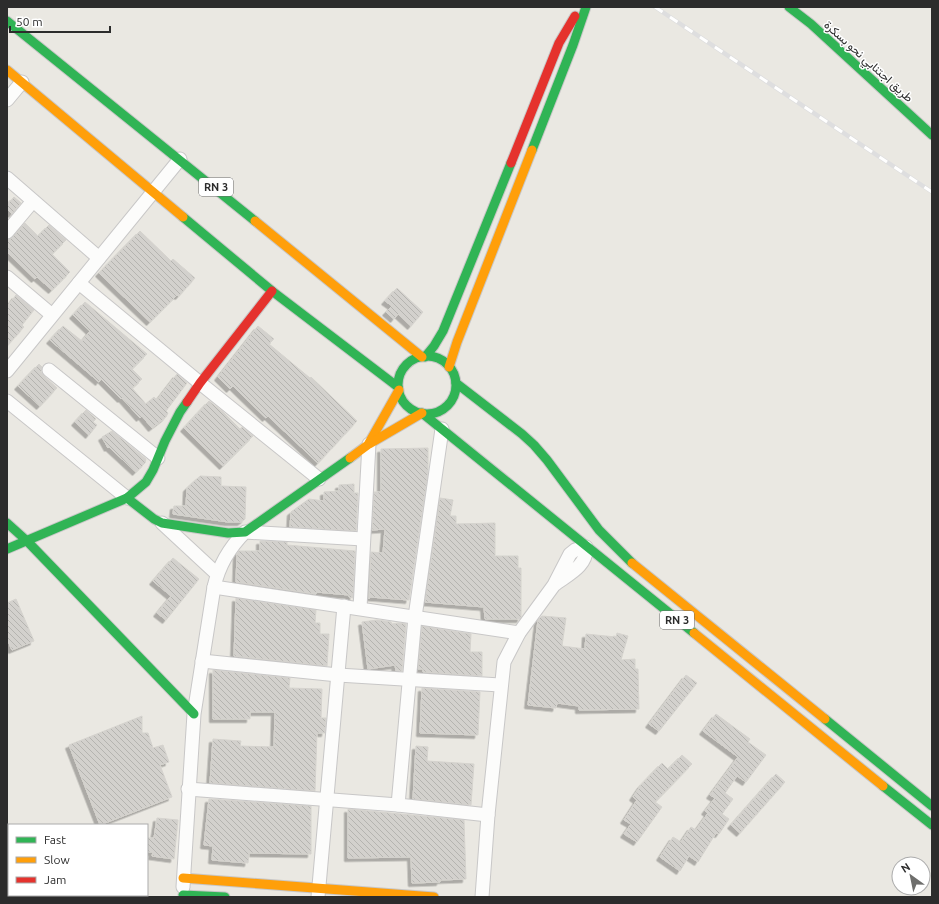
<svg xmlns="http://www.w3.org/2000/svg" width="939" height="904" font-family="Ubuntu,Vazirmatn,sans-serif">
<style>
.building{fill:url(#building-back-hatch);stroke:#d5d3ce;filter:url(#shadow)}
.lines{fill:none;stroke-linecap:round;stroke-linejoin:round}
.street-casing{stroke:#c8c7c7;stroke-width:15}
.fast-casing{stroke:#c8c7c7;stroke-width:11}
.slow-casing{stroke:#c8c7c7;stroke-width:11}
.jam-casing{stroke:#c8c7c7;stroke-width:11}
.street{stroke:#fcfcfb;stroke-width:13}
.fast{stroke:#30b455;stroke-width:9}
.slow{stroke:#ff9f0a;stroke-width:9}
.jam{stroke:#e5322d;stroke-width:9}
.rail-casing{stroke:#dededf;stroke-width:4.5}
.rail{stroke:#fff;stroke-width:3;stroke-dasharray:9;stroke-linecap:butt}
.labels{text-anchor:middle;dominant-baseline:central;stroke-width:3;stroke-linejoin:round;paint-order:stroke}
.shield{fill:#fff;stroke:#6b6b6b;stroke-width:1}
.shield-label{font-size:11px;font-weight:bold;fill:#2c2c2c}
.street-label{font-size:12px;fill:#2c2c2c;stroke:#fff}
</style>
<defs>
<pattern id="building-back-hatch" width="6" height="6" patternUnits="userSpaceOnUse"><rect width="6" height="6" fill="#d3d1cd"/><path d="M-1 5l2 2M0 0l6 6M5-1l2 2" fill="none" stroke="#b5b4b0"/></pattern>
<filter id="shadow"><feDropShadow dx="-3.5" dy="3.5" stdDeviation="0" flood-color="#0004"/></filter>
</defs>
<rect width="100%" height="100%" fill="#eae8e2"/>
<g class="building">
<path d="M14,197L21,203L12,214L7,209V205Z"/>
<path d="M25,223L38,236L49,225L66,240L52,254L70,272L52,290L37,277L35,279L7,252V240L13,237Z"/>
<path d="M140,231L171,261L173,259L195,278L179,296L177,295L150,322L99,273Z"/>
<path d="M397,288L423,312L411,326L398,314L394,319L386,312L392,306L385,301Z"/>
<path d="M16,295L34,310L22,325L24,327L7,346V307Z"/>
<path d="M85,302L147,354L132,369L142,379L132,388L146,404L154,397L157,400L177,374L187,383L166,411L168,413L166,417L152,428L142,416L140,418L122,398L121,399L101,379L99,382L50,340L63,326L82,341L90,331L73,315Z"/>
<path d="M258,326L274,339L269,344L310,378L311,377L357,421L318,463L268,416L266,418L233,386L230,389L218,377Z"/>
<path d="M39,364L42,367L41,372L44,376L57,388L40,406L18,386Z"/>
<path d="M209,401L223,412L240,429L242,427L253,436L223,466L184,428Z"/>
<path d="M86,410L96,419L93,422L97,425L89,435L75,422Z"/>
<path d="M112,431L146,459L145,463L136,472L109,447L108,448L102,437Z"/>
<path d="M428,448V473L409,600L370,597L369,599L371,552L383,553L385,529L372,530L374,492H381V449Z"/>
<path d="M200,476L221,477V486L246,487L245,519L241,522H228L173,514L174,506H186L187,488Z"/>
<path d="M354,484V493H358L356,531L290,527L291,512L309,499L324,501V492L339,491V485Z"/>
<path d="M440,498L453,500L450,516H456V524L495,523V556H518V568H521V617L520,619H485L484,607L425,602Z"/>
<path d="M260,541L287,542V545L355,551L353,598L349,597V595L316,592V594L236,582L237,554L239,551H260Z"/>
<path d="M173,558L199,579L166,620L157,613L171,596L153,581Z"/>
<path d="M236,598L316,610L315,623H320V634H329L327,666L234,656Z"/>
<path d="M16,599L34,641L12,650L7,639V603Z"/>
<path d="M542,616L566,618L562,646L585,649L586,634L616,637L617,633L628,636L621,660L635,659V669H638L639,709L579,710V706L557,703L556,708L528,705L538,620Z"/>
<path d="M377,620L391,622L392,624L398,623L406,624L402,671H396L395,665L368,669L362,622Z"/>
<path d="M422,626L471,634L470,652H482V676L423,672V669H418Z"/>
<path d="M213,670L290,678L289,688L322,689L321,718H326L325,733H317L315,791L210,783L213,739L241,741L240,746L274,747L275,712H250V719H213Z"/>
<path d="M686,675L697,683L659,731L649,724Z"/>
<path d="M422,688L480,692L478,735L420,733Z"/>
<path d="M716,714L750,739L748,742L766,755L746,782L737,776L725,793L733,799L722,814L729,819L719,834L716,833L698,862L689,856L680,871L660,857L673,837L681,842L691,827L696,830L708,813L705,811L715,798L710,795L738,757L703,731Z"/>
<path d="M142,716V733H148L153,748L163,745L169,762L160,765L172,797L100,825L69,745Z"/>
<path d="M416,746L428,747L427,761L474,764L471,805L413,799Z"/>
<path d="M682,755L692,764L655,802L662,807L637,842L624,834L631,824L624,820L637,800L633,797L641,785L662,763L668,769Z"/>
<path d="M776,774L785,782L740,833L731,825Z"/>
<path d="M209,799L311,806V854L249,853L248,863L212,860L213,846L204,845Z"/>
<path d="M348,809L464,820L466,879L440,880V882L412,883L411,857L348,858Z"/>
<path d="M157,818L178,820L174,859L152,856L153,852H147V838H154Z"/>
</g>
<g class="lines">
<defs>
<g id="street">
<path d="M7,100L22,82"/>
<path d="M7,178L99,258"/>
<path d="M7,232L33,201"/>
<path d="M7,277L52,315"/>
<path d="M79,283L200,383L319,479"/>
<path d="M49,370L158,458"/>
<path d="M7,371L180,159"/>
<path d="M7,401L127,498"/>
<path d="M162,523L217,574"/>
<path d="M214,587L519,633"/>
<path d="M360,608L369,444"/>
<path d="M202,661L338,675L500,685"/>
<path d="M188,789L398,805L488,815"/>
<path d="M398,805L415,617L442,429"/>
<path d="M183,887L194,714L214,587C219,565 229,548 245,532L363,539"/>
<path d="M318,897L344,606"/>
<path d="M482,897L488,815L504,662L519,633L554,585L570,554L575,550L586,547C588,566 567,575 554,585"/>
</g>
<g id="fast">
<path d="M789,7L811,24L932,135"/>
<path d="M7,21L255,221"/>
<path d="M532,150L573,45L586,7"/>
<path d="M183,217L272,291L398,387"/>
<circle cx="427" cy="385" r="29"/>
<path d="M425,357L434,346L443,331L511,163"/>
<path d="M456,383L522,434L534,445L547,460L599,530L632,563"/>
<path d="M422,413L694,633"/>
<path d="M127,498L154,519L162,523L228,533L245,532L350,458"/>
<path d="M7,523L27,541L194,714"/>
<path d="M7,549L127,498L146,482L153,470L165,441L180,412L187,402"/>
<path d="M825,719L932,806"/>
<path d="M883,786L932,825"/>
<path d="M183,895L225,897"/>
</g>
<g id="slow">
<path d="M7,70L183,217"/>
<path d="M255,221L422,357"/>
<path d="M449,367L457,342L532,150"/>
<path d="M369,443L399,390"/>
<path d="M350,458L369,444L422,413"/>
<path d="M632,563L825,719"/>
<path d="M694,633L883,786"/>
<path d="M183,878L434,897"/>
</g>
<g id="jam">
<path d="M511,163L559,43L575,16"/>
<path d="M187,402L200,383L272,291"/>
</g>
</defs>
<use href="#street" class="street-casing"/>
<use href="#fast" class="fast-casing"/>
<use href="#slow" class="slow-casing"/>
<use href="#jam" class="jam-casing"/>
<use href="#street" class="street"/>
<use href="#fast" class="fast"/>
<use href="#slow" class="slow"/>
<use href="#jam" class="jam"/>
<defs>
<path id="rail" d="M655,7L932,192"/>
</defs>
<use href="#rail" class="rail-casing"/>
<use href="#rail" class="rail"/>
</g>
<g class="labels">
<g class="shield">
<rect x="199" y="178" width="34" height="18" rx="3"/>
<rect x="660" y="611" width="34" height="18" rx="3"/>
</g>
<g class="shield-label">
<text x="216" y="187">RN 3</text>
<text x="677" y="620">RN 3</text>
</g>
<g class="street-label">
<text transform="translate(869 61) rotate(42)">طريق اجتنابي نحو بسكرة</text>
</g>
</g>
<rect width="939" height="904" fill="none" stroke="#2c2c2c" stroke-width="16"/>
<rect x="8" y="824" width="140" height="72" fill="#ffffff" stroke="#ababab"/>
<rect x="16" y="837" width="20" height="6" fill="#30b455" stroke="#ababab"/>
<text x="44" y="844" font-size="12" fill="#2c2c2c">Fast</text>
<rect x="16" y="857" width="20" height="6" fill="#ff9f0a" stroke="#ababab"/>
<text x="44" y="864" font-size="12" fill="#2c2c2c">Slow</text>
<rect x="16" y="877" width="20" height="6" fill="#e5322d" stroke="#ababab"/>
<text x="44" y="884" font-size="12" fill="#2c2c2c">Jam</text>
<g transform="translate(911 876) rotate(327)"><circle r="19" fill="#ffffff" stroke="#ababab"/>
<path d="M0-3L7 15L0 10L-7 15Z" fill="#6e6e6c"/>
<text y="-6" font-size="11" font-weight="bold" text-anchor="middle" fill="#2c2c2c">N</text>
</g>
<path d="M10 26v6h100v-6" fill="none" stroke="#2c2c2c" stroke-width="2"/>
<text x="16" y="26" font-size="12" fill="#2c2c2c" stroke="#ffffff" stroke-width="3" paint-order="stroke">50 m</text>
</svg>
